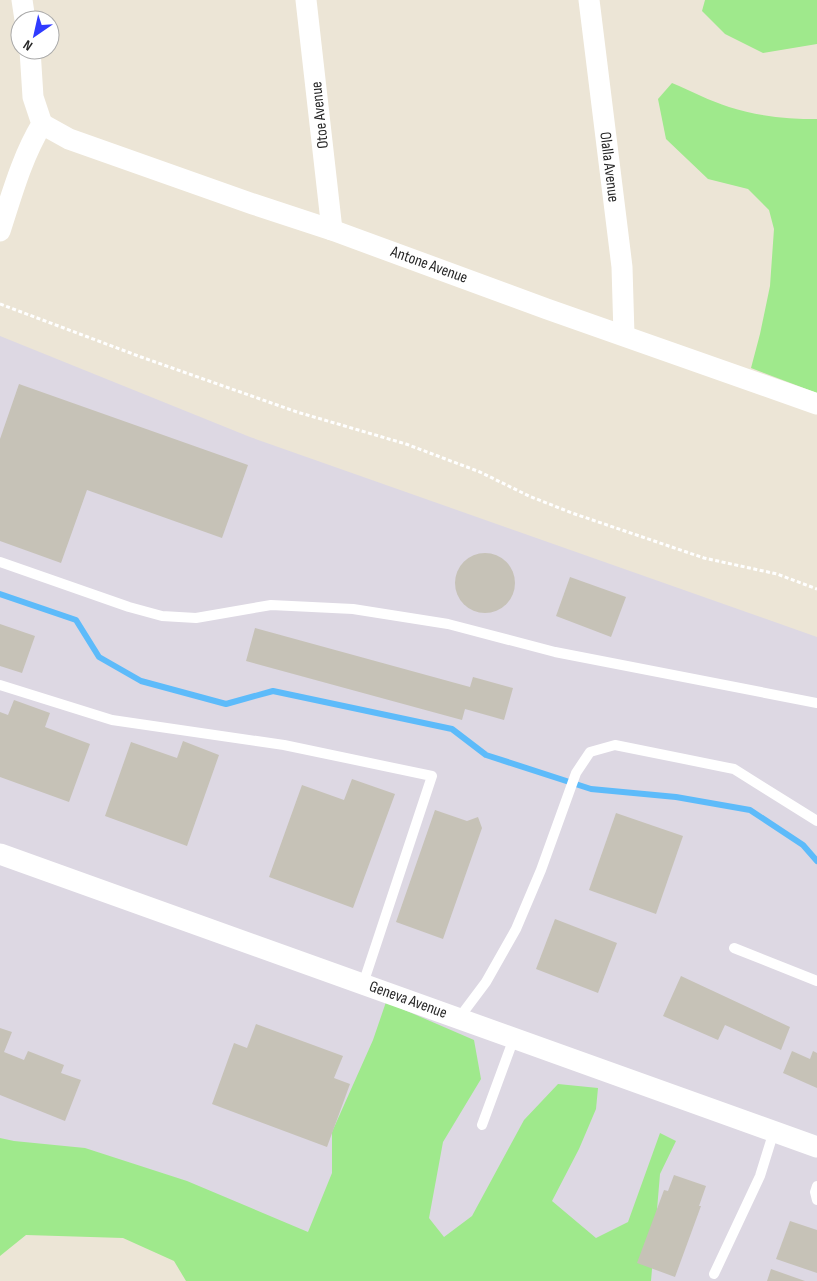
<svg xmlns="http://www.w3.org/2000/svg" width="817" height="1281" font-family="'Sofia Sans Condensed',sans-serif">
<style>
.industrial{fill:#ddd8e3}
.green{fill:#9fe98c}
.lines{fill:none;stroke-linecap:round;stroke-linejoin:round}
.stream{stroke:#5dbbfa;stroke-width:6}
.building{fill:#c6c2b7}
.path{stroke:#fff;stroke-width:3;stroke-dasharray:4 2.5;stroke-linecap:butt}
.lane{stroke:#fff;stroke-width:10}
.street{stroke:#fff;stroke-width:21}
.labels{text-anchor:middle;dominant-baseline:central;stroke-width:5;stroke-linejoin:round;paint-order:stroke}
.street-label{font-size:16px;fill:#272727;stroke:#fff}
</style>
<rect width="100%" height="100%" fill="#ece5d6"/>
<path class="industrial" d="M0,336L250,437L817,637V1281H344L0,1160Z"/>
<g class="green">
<path d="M705,0H817V44L763,53L725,34L702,11Z"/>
<path d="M672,83C691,91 710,101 729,107C757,116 787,119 817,119V393L751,368L760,334L770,286L774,229L769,210L748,189L708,179L666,139L658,99Z"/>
<path d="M386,1002L474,1040L481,1079L443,1142L429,1218L444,1237L472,1216L524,1120L558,1084L598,1088L596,1109L579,1149L552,1201L596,1238L628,1222L660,1133L676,1141L660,1174L651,1281H186L174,1261L123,1238L26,1235L0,1256V1138L14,1141L85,1148L187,1181L308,1232L332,1173V1132L373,1040Z"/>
</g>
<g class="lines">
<path class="stream" d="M0,594L76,620L99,657L141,681L226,704L273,691L452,729L486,755L591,789L676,797L750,810L803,845L817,861"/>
</g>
<g class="building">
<path d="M19,384L248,465L222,538L87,490L61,563L0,541V439Z"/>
<circle cx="485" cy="583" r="30"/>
<path d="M570,577L626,597L611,637L556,616Z"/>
<path d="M0,624L35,636L22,673L0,666Z"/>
<path d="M255,628L470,687L473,677L513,688L504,720L465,709L462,720L246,661Z"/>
<path d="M14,700L50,713L45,727L90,744L69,802L0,777V712L8,715Z"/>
<path d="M183,741L219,755L187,846L105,816L131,742L177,758Z"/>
<path d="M352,779L395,794L353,908L269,877L302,785L344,800Z"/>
<path d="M435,810L467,821L478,817L482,828L443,939L396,922Z"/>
<path d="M616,813L683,836L656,914L589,890Z"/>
<path d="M555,919L617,943L598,993L536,969Z"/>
<path d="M681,976L790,1027L781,1050L725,1025L718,1040L663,1016Z"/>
<path d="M256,1024L343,1056L334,1078L350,1084L327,1147L212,1104L234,1043L247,1048Z"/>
<path d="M0,1028L12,1032L4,1052L24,1060L28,1051L64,1065L61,1073L81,1080L65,1121L0,1095Z"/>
<path d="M792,1051L810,1059L813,1051L817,1053V1088L783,1073Z"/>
<path d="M674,1175L706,1186L699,1206H701L675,1277L637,1263L664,1190L668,1191Z"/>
<path d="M790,1221L817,1230V1273L776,1259Z"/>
<path d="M771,1269L805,1281H767Z"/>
</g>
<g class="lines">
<path class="path" d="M0,304L141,357L297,412L406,444L480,472L529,496L572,513L704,558L777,574L817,589"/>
<g class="lane">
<path d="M0,562L129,607L162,616L196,618L271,605L353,609L448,624L555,652L817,703"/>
<path d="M0,685L112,720L284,745L432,776L363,984"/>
<path d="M734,948L817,981"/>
<path d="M459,1018L486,982L516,929L541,870L576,773L590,752L615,745L734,769L817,821"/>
<path d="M482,1125L514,1038"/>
<path d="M817,1186L815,1192L817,1200"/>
<path d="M714,1274L760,1176L774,1131"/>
</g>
<g class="street">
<path d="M22,0L25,20"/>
<path d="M306,0L332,230"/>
<path d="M589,0L622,267L624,335"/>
<path d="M42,124L69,139L253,204L332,230L547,309L817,404"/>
<path d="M0,231C12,194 22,157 42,124L33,97L30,50"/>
<path d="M0,854L817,1147"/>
</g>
</g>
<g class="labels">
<g class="street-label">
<text transform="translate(320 115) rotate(-96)">Otoe Avenue</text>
<text transform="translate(609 167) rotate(83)">Olalla Avenue</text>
<text transform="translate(429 265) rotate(20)">Antone Avenue</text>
<text transform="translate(408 1000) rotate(20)">Geneva Avenue</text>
</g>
</g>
<g transform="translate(35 35) rotate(214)"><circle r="24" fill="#ffffff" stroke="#a9a9a9"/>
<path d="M0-4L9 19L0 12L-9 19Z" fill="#303bff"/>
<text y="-8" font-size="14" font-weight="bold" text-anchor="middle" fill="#272727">N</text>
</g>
</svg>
